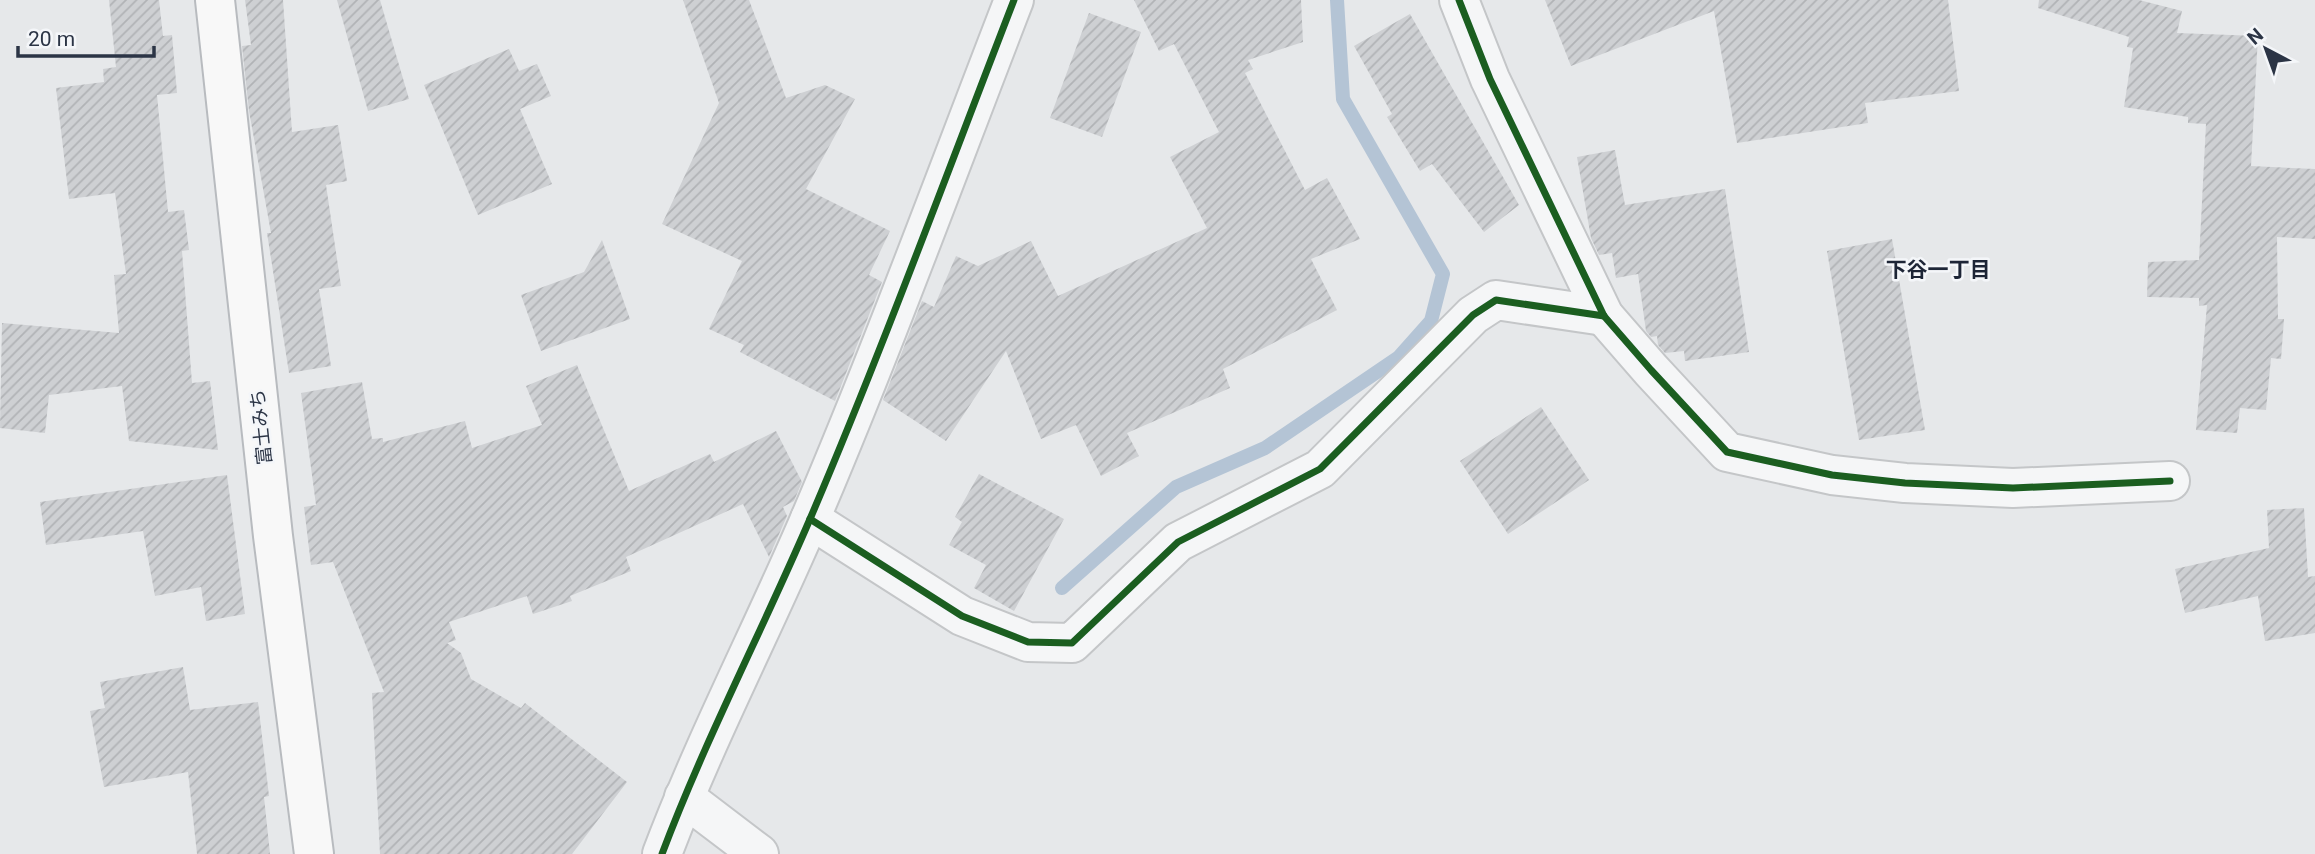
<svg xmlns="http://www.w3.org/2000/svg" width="2315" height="854" font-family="Roboto,'Noto Sans JP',sans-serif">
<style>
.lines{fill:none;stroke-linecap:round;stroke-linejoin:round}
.stream{stroke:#b4c4d5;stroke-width:14}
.building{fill:url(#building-hatch)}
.street-casing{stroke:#c4c6c8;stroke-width:42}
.highway-casing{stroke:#b8bbbf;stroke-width:42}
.street{stroke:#f5f6f7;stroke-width:38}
.highway{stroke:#f8f8f8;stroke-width:38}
.cycleway-casing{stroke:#f4f6f9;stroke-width:11}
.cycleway{stroke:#1b5e20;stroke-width:7}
.labels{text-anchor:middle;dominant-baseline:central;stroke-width:5;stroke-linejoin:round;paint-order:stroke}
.street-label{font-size:19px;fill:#2b3445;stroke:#f4f6f9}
.neighbourhood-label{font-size:21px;font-weight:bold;fill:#1d2536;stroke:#f4f6f9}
</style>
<defs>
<pattern id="building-hatch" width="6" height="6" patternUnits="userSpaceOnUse" patternTransform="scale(1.75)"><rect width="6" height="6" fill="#ced0d3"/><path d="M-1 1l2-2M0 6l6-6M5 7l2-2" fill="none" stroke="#b1b3b6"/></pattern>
</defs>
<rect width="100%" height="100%" fill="#e6e8ea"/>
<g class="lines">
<path class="stream" d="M1062,588L1176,487L1265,448L1399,357L1431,321L1443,274L1343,99L1337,0"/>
</g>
<g class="building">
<path d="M109,0H159L163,36L172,35L177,93L157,95L168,212L184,210L189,250L182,251L192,383L210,381L218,450L129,441L122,386L49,395L45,433L0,428L2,323L119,333L114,275L126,274L115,193L69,199L56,88L104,82L103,69L116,67Z"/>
<path d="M245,0H283L292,132L338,125L347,181L326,185L341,286L319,289L331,366L289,373L267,233H271L249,111L242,46L251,45Z"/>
<path d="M337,0H380L409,99L368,111Z"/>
<path d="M683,0H749L786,98L825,85L855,99L806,189L890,231L869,275L882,282L835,401L740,352L744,345L709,329L742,261L662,224L719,103Z"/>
<path d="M1134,0H1301L1303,42L1248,60L1253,69L1245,73L1305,190L1327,178L1360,239L1311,259L1337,310L1223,369L1230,388L1127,433L1139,456L1101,476L1076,425L1041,439L1006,351L946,441L883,400L922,301L934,307L956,256L978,266L1031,241L1058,296L1207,228L1170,157L1219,132L1174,44L1159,51Z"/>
<path d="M1545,0H1948L1959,91L1865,103L1868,123L1737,143L1714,11L1571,66Z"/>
<path d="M2039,0H2139L2182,11L2177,33L2258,36L2251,166L2315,169V239L2277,237L2278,319H2284L2281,359L2271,358L2266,410L2240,408L2237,433L2196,430L2207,305L2199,306V298L2147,297L2148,262L2199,260L2206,124L2188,123V117L2124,107L2133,48L2127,47L2129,37L2038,8Z"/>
<path d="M1089,13L1141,32L1102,137L1050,118Z"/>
<path d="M1410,14L1519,205L1484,232L1432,164L1420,171L1387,117L1392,114L1354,46Z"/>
<path d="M509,49L519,71L537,64L551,96L520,109L552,184L478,215L424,85Z"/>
<path d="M1615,150L1625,205L1725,189L1749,352L1685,361L1684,351L1665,353L1658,345L1657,336L1651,337L1646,331L1638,274L1616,278L1612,253L1599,255L1591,238L1577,157Z"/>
<path d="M1892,239L1925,430L1859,440L1827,251Z"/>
<path d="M602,240L630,319L541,351L521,295L584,272Z"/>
<path d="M577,365L629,491L710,454L714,462L776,431L802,482L794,501L783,507L787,516L769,557L743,504L626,557L631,571L570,596L572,601L533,614L527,596L449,622L456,640L447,643L461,653L471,679L521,708L525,703L627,782L572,854H380L372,693L384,692L333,562L311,565L304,507L316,505L301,393L362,382L372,439L383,438V442L465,421L472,448L542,425L526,386Z"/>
<path d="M1541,407L1589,480L1508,534L1460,461Z"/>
<path d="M979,474L1064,519L1014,611L974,588L986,565L949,545L962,522L955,517Z"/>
<path d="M227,475L245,614L206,621L201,587L155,596L143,531L46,545L40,502Z"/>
<path d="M2304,508L2308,577L2315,576V633L2265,641L2258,596L2185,613L2175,569L2269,548L2267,510Z"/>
<path d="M183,667L190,710L258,702L269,796L264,797L270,854H197L188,772L104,787L90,711L105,708L100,682Z"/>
</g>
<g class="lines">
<defs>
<g id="street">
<path d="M1459,0L1490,79L1604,316L1651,370L1727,452L1832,475L1905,483L2013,488L2170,481"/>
<path d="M810,519L962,616L1028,642L1072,643L1178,542L1320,469L1473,315L1496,300L1604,316"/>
<path d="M684,797L759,854"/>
<path d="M662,854C705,740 762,631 810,519C883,348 947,173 1014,0"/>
</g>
<path id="highway" d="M215,0L273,536L314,854"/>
</defs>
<use href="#street" class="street-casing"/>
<use href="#highway" class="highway-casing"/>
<use href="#street" class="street"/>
<use href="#highway" class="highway"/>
<defs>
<g id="cycleway">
<path d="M1459,0L1490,79L1604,316L1651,370L1727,452L1832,475L1905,483L2013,488L2170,481"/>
<path d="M810,519L962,616L1028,642L1072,643L1178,542L1320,469L1473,315L1496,300L1604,316"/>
<path d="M662,854C705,740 762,631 810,519C883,348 947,173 1014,0"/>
</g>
</defs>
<use href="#cycleway" class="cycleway-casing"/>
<use href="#cycleway" class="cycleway"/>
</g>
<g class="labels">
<g class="street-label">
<text transform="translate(261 427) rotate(-96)">富士みち</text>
</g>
<g class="neighbourhood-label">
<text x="1938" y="270">下谷一丁目</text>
</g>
</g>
<g transform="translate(2266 49) rotate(319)" stroke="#f4f6f9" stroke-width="5" paint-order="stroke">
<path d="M0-5L12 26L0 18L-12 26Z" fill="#2b3445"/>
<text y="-10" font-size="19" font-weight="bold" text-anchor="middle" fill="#2b3445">N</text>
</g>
<path d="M18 46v10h136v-10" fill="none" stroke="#2b3445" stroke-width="3.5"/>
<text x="28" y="46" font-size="21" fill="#2b3445" stroke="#f4f6f9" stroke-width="5" paint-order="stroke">20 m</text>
</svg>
